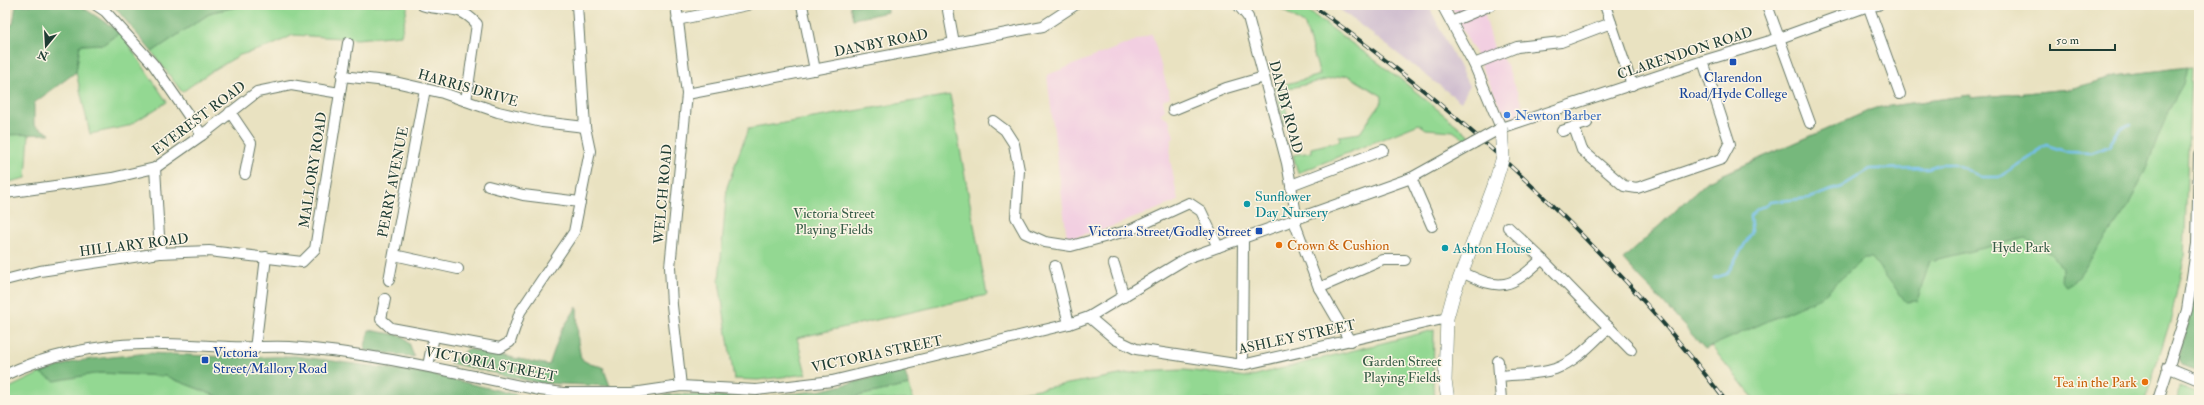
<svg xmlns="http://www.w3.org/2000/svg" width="2204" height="405" font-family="'IM FELL Double Pica',serif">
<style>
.built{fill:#f2cfe1}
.industrial{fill:#cfbdcf}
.green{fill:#93d892;stroke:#598a63}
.forest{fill:#76b87c;stroke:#4a7a58}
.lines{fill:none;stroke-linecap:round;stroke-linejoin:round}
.stream{stroke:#74c0ee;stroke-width:2.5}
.minor-casing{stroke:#667765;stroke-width:12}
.tertiary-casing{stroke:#667765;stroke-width:14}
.minor{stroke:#fff;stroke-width:10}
.tertiary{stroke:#fff;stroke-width:13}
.rail-casing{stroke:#1f3d34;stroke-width:4}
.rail{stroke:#fcf5e5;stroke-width:2.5;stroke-dasharray:8;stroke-linecap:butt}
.minor-bridge-casing{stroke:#667765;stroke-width:12;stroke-linecap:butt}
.tertiary-bridge-casing{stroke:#667765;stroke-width:14;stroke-linecap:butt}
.minor-bridge{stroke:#fff;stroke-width:10}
.tertiary-bridge{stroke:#fff;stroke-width:13}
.transit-dot{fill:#1a4fb4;stroke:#fcf5e5;stroke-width:1.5}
.shop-dot{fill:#3f7fe0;stroke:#fcf5e5;stroke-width:1.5}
.culture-dot{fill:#0f9aa8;stroke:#fcf5e5;stroke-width:1.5}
.food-dot{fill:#e8710a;stroke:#fcf5e5;stroke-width:1.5}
.labels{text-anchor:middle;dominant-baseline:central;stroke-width:3;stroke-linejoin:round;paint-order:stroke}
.street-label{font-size:14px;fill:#1f3d34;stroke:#fcf5e5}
.transit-label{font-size:14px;fill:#164399;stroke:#fcf5e5}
.shop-label{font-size:14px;fill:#366cbe;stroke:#fcf5e5;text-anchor:start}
.culture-label{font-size:14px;fill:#0d838f;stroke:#fcf5e5;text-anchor:start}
.park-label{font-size:14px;fill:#365c47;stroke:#fcf5e5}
.food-label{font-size:14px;fill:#c56008;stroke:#fcf5e5;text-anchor:start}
</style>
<rect width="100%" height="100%" fill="#fcf5e5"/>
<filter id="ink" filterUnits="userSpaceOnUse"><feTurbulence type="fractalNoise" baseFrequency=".025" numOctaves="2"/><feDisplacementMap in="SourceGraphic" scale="8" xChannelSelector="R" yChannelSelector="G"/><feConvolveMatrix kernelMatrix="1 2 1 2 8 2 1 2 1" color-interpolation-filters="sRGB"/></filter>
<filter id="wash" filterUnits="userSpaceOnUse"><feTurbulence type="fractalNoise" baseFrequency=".012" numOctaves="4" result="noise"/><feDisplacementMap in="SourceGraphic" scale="16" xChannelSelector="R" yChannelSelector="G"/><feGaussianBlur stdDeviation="0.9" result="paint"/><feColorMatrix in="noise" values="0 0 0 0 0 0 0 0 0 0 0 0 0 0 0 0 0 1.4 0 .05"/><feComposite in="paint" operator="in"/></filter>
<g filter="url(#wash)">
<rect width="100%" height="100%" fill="#e9e2c1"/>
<g class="built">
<path d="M1450,5H1482L1494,48L1507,65L1525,113L1506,118L1475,53Z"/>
<path d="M1152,34L1170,97L1163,100L1165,110L1160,114L1169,119L1174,137L1171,141L1170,159L1178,201L1114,226L1067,239L1047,75Z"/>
</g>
<path class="industrial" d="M1334,5H1428L1469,86L1461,102Z"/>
<g class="green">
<path d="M246,5H408L401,35L357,39L293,35L271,46L240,55L212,71L182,92L152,52L212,12Z"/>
<path d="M1275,5H1300L1399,78L1470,136L1466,140L1453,131L1426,129L1419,124L1298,173L1293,155L1311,152V148L1340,141L1339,136L1360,133L1382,101V96L1347,75L1282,90L1289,123L1285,125L1275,87L1320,75L1305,25Z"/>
<path d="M120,32L167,102L128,126L90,134L76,72L80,45L104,44Z"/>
<path d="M2191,67L2184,259L2170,322L2145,400H1755L1633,250L1708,181L1875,108L1971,95V98L2070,89L2116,76Z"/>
<path d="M950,95L987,295L797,338L806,374L758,380L734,379L719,281L727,187L748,129Z"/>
<path d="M8,134H29L26,178L5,183V135Z"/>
<path d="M1434,330L1433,387L1436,400H975L1137,372L1184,370L1248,377Z"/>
<path d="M40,373L55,380L99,373L165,376L227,400H5V390Z"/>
<path d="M909,385L913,400H839Z"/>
<path d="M2179,387L2199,394V400H2177Z"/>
</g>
<g class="forest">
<path d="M16,5H79L120,32L104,44L80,45L76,72L34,103V125L50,134L5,135V27L13,24Z"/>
<path d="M113,5H246L212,12L152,52Z"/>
<path d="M850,5H887L888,12L853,19Z"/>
<path d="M2187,67L2183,84L2169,109L2146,169L2128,207L2075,281L2067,286L2061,281L2062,268L2053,255L2025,238L1930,261L1917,301L1906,302L1872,258H1864L1820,298L1705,349L1623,259L1708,181L1875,108L1971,95V98L2070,89L2116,76Z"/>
<path d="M2199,263V371L2181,365L2178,358L2191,311Z"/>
<path d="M577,307L578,342L581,359L590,364L603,367L610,386L539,383L449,363L468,349L549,365L561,331Z"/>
<path d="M369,330L403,336L410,345L414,357L364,350Z"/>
<path d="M148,353L248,358L295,356L429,374L539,400H227L165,376L99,373L55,381L40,373L76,361Z"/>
<path d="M904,370L909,385L839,400H616L677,394L759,398L823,390Z"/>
</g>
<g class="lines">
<path class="stream" d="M1714,278L1727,274L1752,232L1750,217L1756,210L1770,202L1809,198L1841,187L1870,169L1928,168L1940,164H1955L1981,177H1999L2034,155L2042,147L2046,145L2068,152L2091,153L2109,146L2120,128L2131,124"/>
</g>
</g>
<g filter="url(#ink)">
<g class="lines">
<defs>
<g id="minor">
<path d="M96,5L105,11L153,64L202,135"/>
<path d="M422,5C446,13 457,2 477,24L466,101"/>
<path d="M676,5L687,94L670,267L672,305L681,386"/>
<path d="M802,5L815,70"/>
<path d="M947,5L954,43"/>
<path d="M1238,5L1248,17L1287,163L1297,220"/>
<path d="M1442,5L1474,64L1501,128L1703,61L1780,38L1868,6L1878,5"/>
<path d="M1605,5L1632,85"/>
<path d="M1767,5L1810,123"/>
<path d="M1868,5L1900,94"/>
<path d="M677,20L747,5"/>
<path d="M1451,22L1491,5"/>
<path d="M1474,64L1517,47L1561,42L1611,23"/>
<path d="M342,76L395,82L443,93L498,112L542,122L585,127"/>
<path d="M687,94L1043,26L1075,5"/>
<path d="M1173,110L1226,88L1264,77"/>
<path d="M230,112L251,143L245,174"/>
<path d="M993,121L1005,130L1014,144L1019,170L1016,217L1025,233L1045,242L1071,246L1130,230L1189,203L1201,211L1218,247"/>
<path d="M1574,127L1587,123"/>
<path d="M1562,131L1574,127L1582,150L1624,186L1637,188L1722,159L1730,144L1703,61"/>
<path d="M155,168L160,253"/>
<path d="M1411,178L1432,226"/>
<path d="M1291,185L1383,150"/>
<path d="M488,186L523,195L580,202"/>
<path d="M5,193L112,178L155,168L202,135L257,92L291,85L340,93"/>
<path d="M1294,221L1319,288L1350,341"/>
<path d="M1508,227L1542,259"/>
<path d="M394,255L458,269"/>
<path d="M1114,264L1124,297"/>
<path d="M1055,266L1069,324"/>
<path d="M1462,272C1501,292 1511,288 1542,259L1631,350"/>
<path d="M5,280L40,271L160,253L209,251L302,262L315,249L348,43"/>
<path d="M389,280L425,89"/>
<path d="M1319,288L1383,260H1405"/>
<path d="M385,299L381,319L391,328L500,348L510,342L520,312L574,232L590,151L585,127L577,5"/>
<path d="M1089,317L1115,339L1136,349L1242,365L1447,318"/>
<path d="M255,349L266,257"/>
<path d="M1498,361L1501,400"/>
<path d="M1242,365L1243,239"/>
<path d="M428,366L434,336"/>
<path d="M2167,367L2199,380"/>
<path d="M5,375C46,355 96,345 142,344C171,343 201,346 230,347C250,348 270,346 290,347C375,353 457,373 540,390L563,393H633L681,386L756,390L832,381L1069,324L1089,317L1187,258L1411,178L1474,143"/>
<path d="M1499,376C1517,374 1537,375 1555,369C1577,361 1593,342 1609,327"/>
<path d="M2158,400L2187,310L2197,244L2199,155"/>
</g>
<path id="tertiary" d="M1448,400L1445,381L1447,318L1453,296L1495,183"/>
</defs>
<use href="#minor" class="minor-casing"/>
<use href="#tertiary" class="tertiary-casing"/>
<use href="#minor" class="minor"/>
<use href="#tertiary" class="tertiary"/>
<defs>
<path id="rail" d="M1312,5C1465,115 1611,249 1725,400"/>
</defs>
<use href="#rail" class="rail-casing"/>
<use href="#rail" class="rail"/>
<defs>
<path id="minor-bridge" d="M1474,143L1501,128"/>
<path id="tertiary-bridge" d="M1495,183L1503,157L1501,128"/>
</defs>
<use href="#minor-bridge" class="minor-bridge-casing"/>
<use href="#tertiary-bridge" class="tertiary-bridge-casing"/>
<use href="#minor-bridge" class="minor-bridge"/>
<use href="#tertiary-bridge" class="tertiary-bridge"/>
</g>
</g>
<g class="transit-dot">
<rect x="1729" y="58" width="8" height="8" rx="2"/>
<rect x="1255" y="227" width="8" height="8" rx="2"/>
<rect x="201" y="356" width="8" height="8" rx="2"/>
</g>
<circle class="shop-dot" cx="1507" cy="115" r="4"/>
<g class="culture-dot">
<circle cx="1247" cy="204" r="4"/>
<circle cx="1445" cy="248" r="4"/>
</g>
<g class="food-dot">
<circle cx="1279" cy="245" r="4"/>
<circle cx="2145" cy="382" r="4"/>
</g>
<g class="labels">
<g class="street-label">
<text transform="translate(881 43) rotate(-11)">DANBY ROAD</text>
<text transform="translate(1685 53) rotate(-18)">CLARENDON ROAD</text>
<text transform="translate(468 88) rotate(16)">HARRIS DRIVE</text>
<text transform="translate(1286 107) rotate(75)">DANBY ROAD</text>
<text transform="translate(199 118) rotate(-37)">EVEREST ROAD</text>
<text transform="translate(313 170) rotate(-81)">MALLORY ROAD</text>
<text transform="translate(393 182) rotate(-79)">PERRY AVENUE</text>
<text transform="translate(663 194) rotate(-85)">WELCH ROAD</text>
<text transform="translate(134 245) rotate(-7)">HILLARY ROAD</text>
<text transform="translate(1297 337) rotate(-12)">ASHLEY STREET</text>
<text transform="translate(877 354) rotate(-12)">VICTORIA STREET</text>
<text transform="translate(491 364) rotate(11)">VICTORIA STREET</text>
</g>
<g class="transit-label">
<text x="1733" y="77">Clarendon<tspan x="1733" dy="16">Road/Hyde College</tspan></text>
<text x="1251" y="231" text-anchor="end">Victoria Street/Godley Street</text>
<text x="213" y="352" text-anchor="start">Victoria<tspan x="213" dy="16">Street/Mallory Road</tspan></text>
</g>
<g class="shop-label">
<text x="1515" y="115">Newton Barber</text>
</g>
<g class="culture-label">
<text x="1255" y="196">Sunflower<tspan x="1255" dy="16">Day Nursery</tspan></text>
<text x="1453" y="248">Ashton House</text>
</g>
<g class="park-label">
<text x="834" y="213">Victoria Street<tspan x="834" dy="16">Playing Fields</tspan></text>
<text x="2021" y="247">Hyde Park</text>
<text x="1402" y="361">Garden Street<tspan x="1402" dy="16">Playing Fields</tspan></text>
</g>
<g class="food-label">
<text x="1287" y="245">Crown &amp; Cushion</text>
<text x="2137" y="382" text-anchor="end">Tea in the Park</text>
</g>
</g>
<rect width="2204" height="405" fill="none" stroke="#fcf5e5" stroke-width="20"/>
<g transform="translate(46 46) rotate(198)" stroke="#fcf5e5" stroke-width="3" paint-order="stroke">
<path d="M0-3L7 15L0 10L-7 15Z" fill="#1f3d34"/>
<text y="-6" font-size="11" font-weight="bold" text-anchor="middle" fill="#1f3d34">N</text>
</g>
<path d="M2050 44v6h65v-6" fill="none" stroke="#1f3d34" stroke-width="2"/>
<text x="2056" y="44" font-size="12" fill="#1f3d34" stroke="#fcf5e5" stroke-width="3" paint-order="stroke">50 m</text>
</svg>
